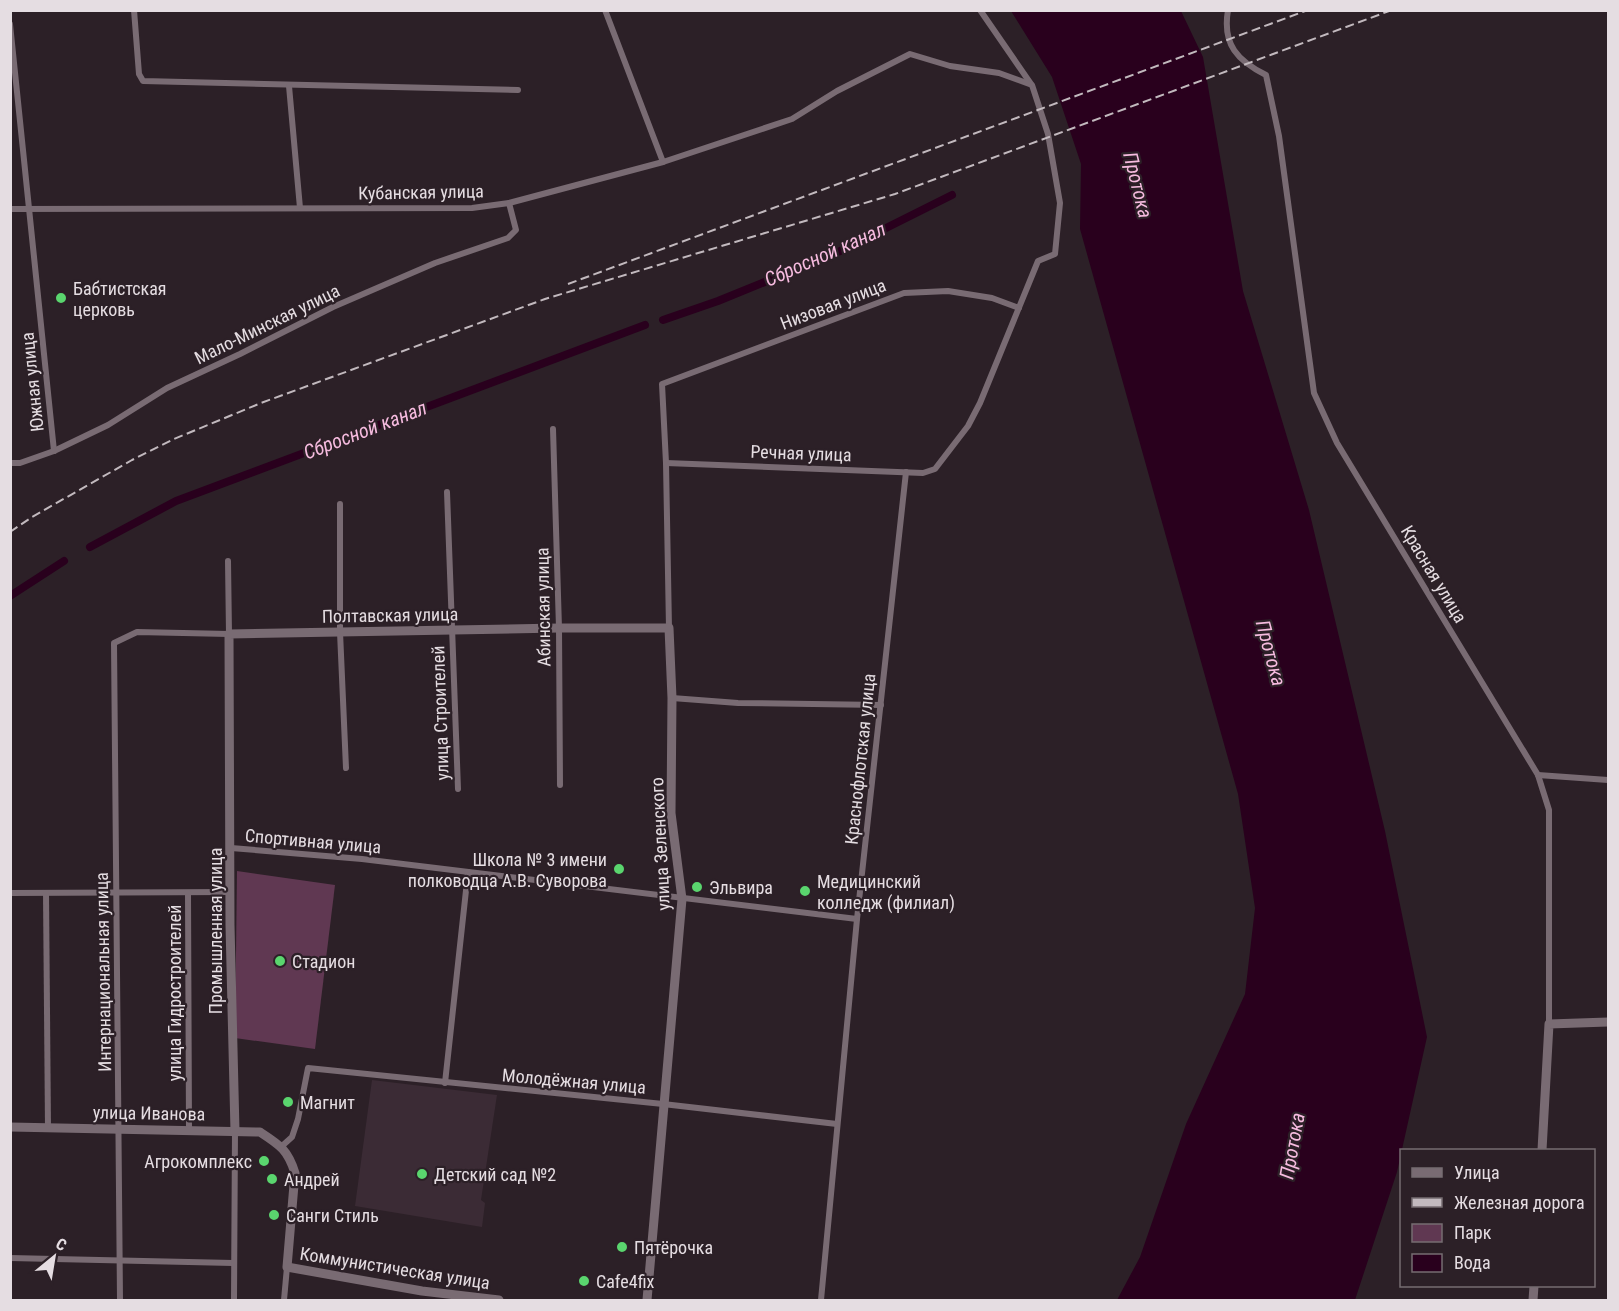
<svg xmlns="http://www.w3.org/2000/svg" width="1619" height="1311" font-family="'Roboto Condensed',sans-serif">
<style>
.built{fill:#3b2b35}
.green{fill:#603852}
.water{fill:#29001d}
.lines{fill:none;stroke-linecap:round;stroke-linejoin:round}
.canal{stroke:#29001d;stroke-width:8}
.street{stroke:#796b73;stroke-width:6}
.secondary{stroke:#796b73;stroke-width:9}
.rail{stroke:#c2b9be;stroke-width:2;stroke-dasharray:9 4.5;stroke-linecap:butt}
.poi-dot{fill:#5ad56e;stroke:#2c2027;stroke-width:2}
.labels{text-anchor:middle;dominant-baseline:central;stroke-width:4.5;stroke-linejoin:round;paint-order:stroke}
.street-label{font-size:18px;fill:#e5dde2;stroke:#2c2027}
.poi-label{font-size:18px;fill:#e5dde2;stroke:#2c2027;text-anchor:start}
.water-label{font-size:20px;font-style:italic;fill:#f6bbdf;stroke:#2c2027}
</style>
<rect width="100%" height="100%" fill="#2c2027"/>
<path class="built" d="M372,1080L497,1095L481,1200L485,1203L482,1227L355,1206Z"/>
<path class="green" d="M237,871L335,885L315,1049L235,1038Z"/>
<path class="water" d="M1011,11H1181L1203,57L1243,291L1309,510L1385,831L1427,1037L1397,1172L1355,1300H1117L1140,1257L1186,1124L1245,994L1255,908L1238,794L1080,229L1081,164L1052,77Z"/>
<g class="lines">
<g class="canal">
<path d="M663,320L718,301L836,253L952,195"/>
<path d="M90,547L176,501L645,325"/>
<path d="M10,596L64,561"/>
</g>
<g class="street">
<path d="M134,10L139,74L143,81L518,90"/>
<path d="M605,10L663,162"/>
<path d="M980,10L1031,84"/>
<path d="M1228,10C1222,45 1238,61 1266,75L1279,136L1314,393L1337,443L1538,775L1549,810V1024"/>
<path d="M10,24L54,451"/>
<path d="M289,86L300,208"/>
<path d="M10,209L472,208L509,203L663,162L792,119L837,91L910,54L950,66L999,73L1032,85L1048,134L1060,203L1055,254L1038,261L980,403L968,426L935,469L923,473L666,463"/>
<path d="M553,429L559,628L560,785"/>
<path d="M10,463H20L54,451L108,425L167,388L240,354L333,307L435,263L508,238L516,230L509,203"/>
<path d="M447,492L458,789"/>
<path d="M340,504V632L346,768"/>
<path d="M669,628L666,463L662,384L904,293L948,291L992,298L1019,308"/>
<path d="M672,698L738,703L881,705"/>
<path d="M1538,775L1608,780"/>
<path d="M231,848L362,859L857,919"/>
<path d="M10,893L230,892"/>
<path d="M46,893L48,1128"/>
<path d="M188,893L189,1129"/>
<path d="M445,1083L468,872"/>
<path d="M282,1146L292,1137L298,1119L308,1068L663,1104L837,1124"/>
<path d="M10,1258L233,1263"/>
<path d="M120,1300L114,643L137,632L229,634L228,561"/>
<path d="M234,1300L235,1131"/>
<path d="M284,1300L287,1267"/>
<path d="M821,1300L857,919L906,472"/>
</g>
<g class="secondary">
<path d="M10,1127L260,1132C280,1145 288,1150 295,1173L287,1267L422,1291L499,1300"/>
<path d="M235,1131L230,925L229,634L559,628H669L672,698L671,813L682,899L647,1300"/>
<path d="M1542,1150L1549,1024L1608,1022"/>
<path d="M1533,1300L1534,1286"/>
</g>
<g class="rail">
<path d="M568,284L1308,10"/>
<path d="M10,532L32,517L132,460L174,439L261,403L545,299L895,194L1392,10"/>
</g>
</g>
<g class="poi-dot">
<circle cx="61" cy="298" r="6"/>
<circle cx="619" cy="869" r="6"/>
<circle cx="697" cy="887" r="6"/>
<circle cx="805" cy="891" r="6"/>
<circle cx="280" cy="961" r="6"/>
<circle cx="288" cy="1102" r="6"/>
<circle cx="264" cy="1161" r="6"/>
<circle cx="422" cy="1174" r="6"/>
<circle cx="272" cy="1179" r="6"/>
<circle cx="274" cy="1215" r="6"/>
<circle cx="622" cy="1247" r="6"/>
<circle cx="584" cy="1281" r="6"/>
</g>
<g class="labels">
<g class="street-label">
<text transform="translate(421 192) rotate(-1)">Кубанская улица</text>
<text transform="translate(833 304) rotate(-21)">Низовая улица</text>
<text transform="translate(267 324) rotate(-26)">Мало-Минская улица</text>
<text transform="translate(32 382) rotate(-96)">Южная улица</text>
<text transform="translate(801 453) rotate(2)">Речная улица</text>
<text transform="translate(1434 574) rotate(59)">Красная улица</text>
<text transform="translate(543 607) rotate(-91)">Абинская улица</text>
<text transform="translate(390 615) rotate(-1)">Полтавская улица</text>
<text transform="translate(440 713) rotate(-92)">улица Строителей</text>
<text transform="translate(860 759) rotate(-84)">Краснофлотская улица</text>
<text transform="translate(313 841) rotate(5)">Спортивная улица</text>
<text transform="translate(660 844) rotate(-93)">улица Зеленского</text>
<text transform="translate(215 931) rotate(-90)">Промышленная улица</text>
<text transform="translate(103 972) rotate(-91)">Интернациональная улица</text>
<text transform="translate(174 993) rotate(-90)">улица Гидростроителей</text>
<text transform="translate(574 1081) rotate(5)">Молодёжная улица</text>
<text transform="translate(149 1113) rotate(1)">улица Иванова</text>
<text transform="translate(395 1268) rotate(9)">Коммунистическая улица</text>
</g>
<g class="poi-label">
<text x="73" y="288">Бабтистская<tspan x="73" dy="21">церковь</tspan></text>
<text x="607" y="859" text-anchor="end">Школа № 3 имени<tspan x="607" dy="21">полководца А.В. Суворова</tspan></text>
<text x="817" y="881">Медицинский<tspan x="817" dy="21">колледж (филиал)</tspan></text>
<text x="709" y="887">Эльвира</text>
<text x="292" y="961">Стадион</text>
<text x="300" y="1102">Магнит</text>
<text x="252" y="1161" text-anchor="end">Агрокомплекс</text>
<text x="434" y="1174">Детский сад №2</text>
<text x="284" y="1179">Андрей</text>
<text x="286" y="1215">Санги Стиль</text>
<text x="634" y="1247">Пятёрочка</text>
<text x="596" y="1281">Cafe4fix</text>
</g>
<g class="water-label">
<text transform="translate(1138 185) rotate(76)">Протока</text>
<text transform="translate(825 254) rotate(-24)">Сбросной канал</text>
<text transform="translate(365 430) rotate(-21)">Сбросной канал</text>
<text transform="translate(1271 653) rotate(75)">Протока</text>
<text transform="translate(1292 1146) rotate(-80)">Протока</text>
</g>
</g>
<rect width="1619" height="1311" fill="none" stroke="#e5dde2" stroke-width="24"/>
<rect x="1400" y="1149" width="195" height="138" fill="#2c2027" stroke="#766c72" stroke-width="1.5"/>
<rect x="1412" y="1168" width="30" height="9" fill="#796b73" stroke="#766c72" stroke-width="1.5"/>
<text x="1454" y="1179" font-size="18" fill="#e5dde2">Улица</text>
<rect x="1412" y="1198" width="30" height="9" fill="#c2b9be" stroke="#766c72" stroke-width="1.5"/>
<text x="1454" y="1209" font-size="18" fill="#e5dde2">Железная дорога</text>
<rect x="1412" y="1224" width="30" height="18" fill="#603852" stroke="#766c72" stroke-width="1.5"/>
<text x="1454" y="1239" font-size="18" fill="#e5dde2">Парк</text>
<rect x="1412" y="1254" width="30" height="18" fill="#29001d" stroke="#766c72" stroke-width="1.5"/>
<text x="1454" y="1269" font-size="18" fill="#e5dde2">Вода</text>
<g transform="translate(54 1257) rotate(30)" stroke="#2c2027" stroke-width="4.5" paint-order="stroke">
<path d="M0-4.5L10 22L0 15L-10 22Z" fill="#e5dde2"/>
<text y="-9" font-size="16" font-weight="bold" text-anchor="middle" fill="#e5dde2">С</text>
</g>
</svg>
